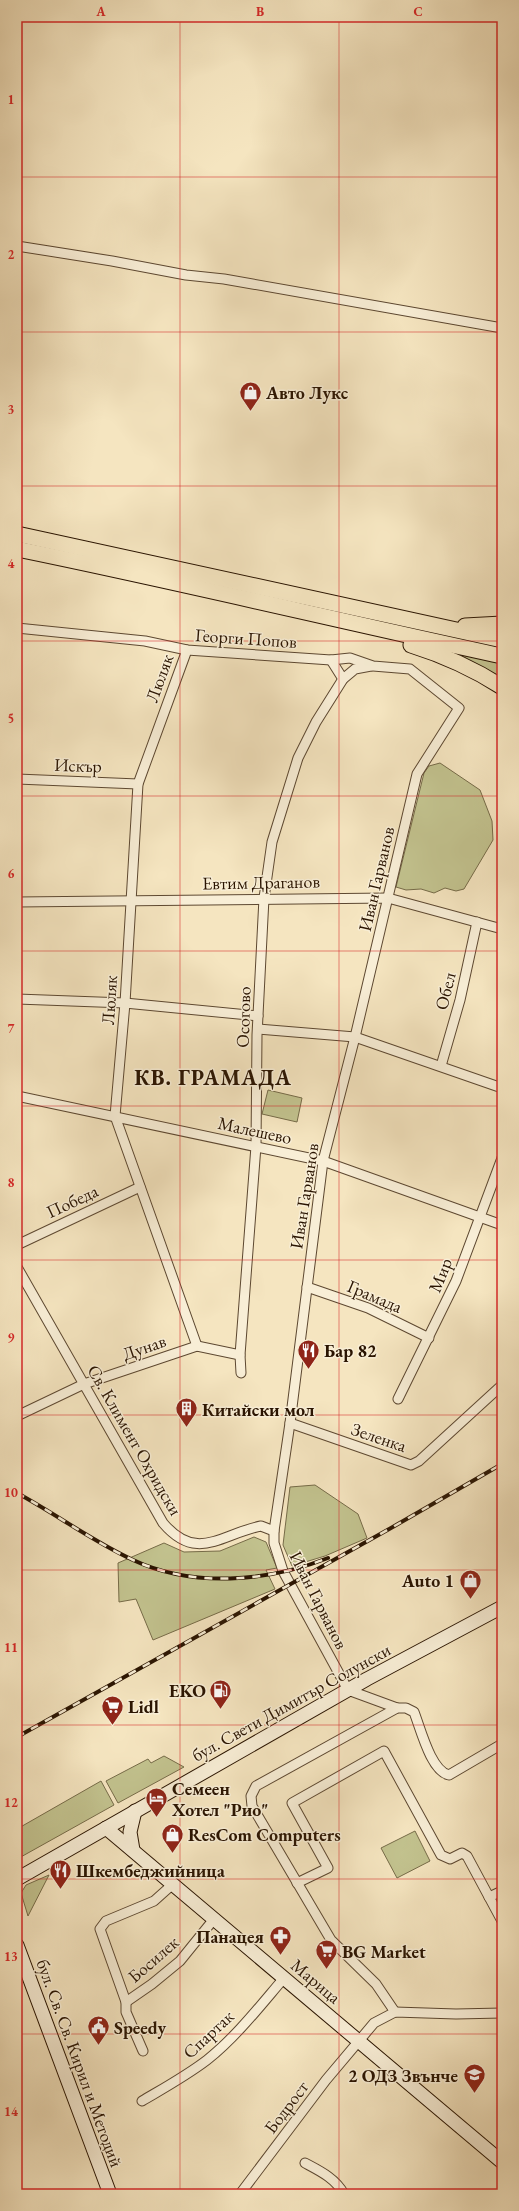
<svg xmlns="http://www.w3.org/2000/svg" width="519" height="2211" font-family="'EB Garamond',serif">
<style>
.green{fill:#c2c28e;stroke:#766b48}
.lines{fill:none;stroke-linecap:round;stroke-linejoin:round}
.street-casing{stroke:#5d4831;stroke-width:11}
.secondary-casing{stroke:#2a1401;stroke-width:15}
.primary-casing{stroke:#2a1401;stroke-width:17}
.street{stroke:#f8eed6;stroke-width:9}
.secondary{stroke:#f8eed6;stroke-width:13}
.primary{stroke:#f5e5c0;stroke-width:15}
.rail-casing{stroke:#2a1401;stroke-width:4}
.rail{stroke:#f8eed6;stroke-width:2.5;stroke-dasharray:8;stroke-linecap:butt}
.grid{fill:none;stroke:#d62828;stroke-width:1;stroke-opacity:0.55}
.labels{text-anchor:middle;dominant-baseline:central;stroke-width:3;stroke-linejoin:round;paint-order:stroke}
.poi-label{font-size:18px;font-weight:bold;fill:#2a1401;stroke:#f8eed6;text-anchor:start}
.street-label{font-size:18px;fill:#2a1401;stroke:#f8eed6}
.district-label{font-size:22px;font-weight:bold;letter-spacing:1px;fill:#2a1401;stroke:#f8eed6}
.neatline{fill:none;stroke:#d62828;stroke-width:1.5}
.grid-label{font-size:13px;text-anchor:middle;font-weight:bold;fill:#d62828}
</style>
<rect width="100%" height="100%" fill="#f5e5c0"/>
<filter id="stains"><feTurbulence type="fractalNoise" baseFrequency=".005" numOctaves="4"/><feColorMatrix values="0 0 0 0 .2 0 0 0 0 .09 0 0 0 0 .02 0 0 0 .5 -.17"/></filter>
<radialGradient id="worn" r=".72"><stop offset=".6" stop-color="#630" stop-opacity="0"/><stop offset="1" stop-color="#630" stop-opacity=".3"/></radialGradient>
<g class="green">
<path d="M442,650L502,662V682Z"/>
<path d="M440,763L480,790L492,821L493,840L464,889L456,891L445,888L434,893L421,889L406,890L396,887L424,773L429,766Z"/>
<path d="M268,1090L302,1098L297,1122L262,1114Z"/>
<path d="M315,1485L358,1514L367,1538L325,1556L292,1566L283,1545L290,1487Z"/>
<path d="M254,1537L266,1542L277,1568L266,1570L275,1589L153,1640L136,1599L119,1602L118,1563L164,1543L184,1552L220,1551Z"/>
<path d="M164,1756L184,1767L118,1803L106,1781L148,1759L151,1763Z"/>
<path d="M101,1781L114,1805L19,1858L17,1829Z"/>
<path d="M415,1831L430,1861L397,1878L381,1848Z"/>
<path d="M49,1875L28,1916L21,1893L26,1885Z"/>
</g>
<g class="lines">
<defs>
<g id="street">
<path d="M17,246L112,261L186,275L224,279L502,328"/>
<path d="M17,628L145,641L187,650L331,660L350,658L373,666L410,669L459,708L417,774L355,1037L323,1161L290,1423L274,1531V1543L283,1571L348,1690L397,1708"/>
<path d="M187,650L138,784L125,1003L115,1116L197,1346"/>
<path d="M331,660L343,679"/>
<path d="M17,779L138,784"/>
<path d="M17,902L388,898L502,929"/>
<path d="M17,999L125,1003L258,1016"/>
<path d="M258,1029L355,1037L502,1088"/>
<path d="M441,1066L460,1000L477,922"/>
<path d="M17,1096L323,1161L502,1225"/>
<path d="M17,1245L140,1187"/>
<path d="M17,1267L163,1523C197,1563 221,1534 261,1526L274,1531"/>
<path d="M307,1287L368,1308L429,1338"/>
<path d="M241,1373L240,1355L256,1146L257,1035L264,898L272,842L298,758L316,722L343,679L355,669L371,666"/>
<path d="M398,1399L456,1281L502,1158"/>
<path d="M17,1416L84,1384L197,1346L240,1355"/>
<path d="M290,1423L411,1465L419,1461L502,1385"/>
<path d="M297,1883L328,1868L292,1803L384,1751L441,1855L450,1859L462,1853L467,1856L502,1921"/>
<path d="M489,1897L502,1891"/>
<path d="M126,2002L152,1984L180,1961L214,1919"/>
<path d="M395,2012L376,1984L331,1940L252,1806L251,1796L256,1786L397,1708H406L414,1712C421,1730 431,1771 449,1775L502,1744"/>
<path d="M143,2051L126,2012V2002L100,1929L106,1921L154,1901L173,1884"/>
<path d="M142,2101C164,2088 186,2076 207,2060C236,2037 260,2006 284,1978"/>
<path d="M305,2163C320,2171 335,2178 344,2194"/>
<path d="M240,2194L326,2080L374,2023L395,2012L456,2014L502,2013"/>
</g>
<g id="secondary">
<path d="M106,1828L502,2162"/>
<path d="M133,1850L130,1832L135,1811"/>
<path d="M17,1879L367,1679L502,1607"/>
<path d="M17,1945L110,2194"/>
</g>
<g id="primary">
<path d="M17,534L502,640"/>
<path d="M17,549C179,582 340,621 502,656"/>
<path d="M465,626L502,624"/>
<path d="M411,645C443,655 474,669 502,687"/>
</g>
</defs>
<use href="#street" class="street-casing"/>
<use href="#secondary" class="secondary-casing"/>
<use href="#primary" class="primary-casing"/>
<use href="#street" class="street"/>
<use href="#secondary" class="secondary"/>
<use href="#primary" class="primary"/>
<defs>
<g id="rail">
<path d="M17,1493C56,1514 92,1541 133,1560C193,1588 267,1582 328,1558"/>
<path d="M17,1737L391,1528L502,1464"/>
</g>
</defs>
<use href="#rail" class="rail-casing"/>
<use href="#rail" class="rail"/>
</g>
<path class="grid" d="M180,17V2194M339,17V2194M17,177H502M17,332H502M17,486H502M17,641H502M17,796H502M17,951H502M17,1106H502M17,1260H502M17,1415H502M17,1570H502M17,1725H502M17,1879H502M17,2034H502"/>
<defs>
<symbol id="shop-pin" viewBox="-11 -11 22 30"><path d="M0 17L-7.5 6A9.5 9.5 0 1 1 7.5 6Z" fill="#8f2418" stroke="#f8eed6"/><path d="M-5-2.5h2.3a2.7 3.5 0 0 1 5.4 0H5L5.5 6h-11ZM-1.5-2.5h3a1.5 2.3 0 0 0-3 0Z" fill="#fff"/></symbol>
<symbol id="restaurant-pin" viewBox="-11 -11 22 30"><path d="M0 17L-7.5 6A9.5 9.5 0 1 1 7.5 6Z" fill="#8f2418" stroke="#f8eed6"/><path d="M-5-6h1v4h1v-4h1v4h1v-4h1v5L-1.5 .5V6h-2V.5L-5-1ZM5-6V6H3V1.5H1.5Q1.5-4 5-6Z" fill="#fff"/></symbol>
<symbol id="building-pin" viewBox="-11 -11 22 30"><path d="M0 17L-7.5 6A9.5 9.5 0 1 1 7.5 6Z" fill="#8f2418" stroke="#f8eed6"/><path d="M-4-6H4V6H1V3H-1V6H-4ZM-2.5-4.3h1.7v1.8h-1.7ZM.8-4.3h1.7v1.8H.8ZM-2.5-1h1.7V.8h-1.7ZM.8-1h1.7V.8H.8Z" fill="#fff"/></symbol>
<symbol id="fuel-pin" viewBox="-11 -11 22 30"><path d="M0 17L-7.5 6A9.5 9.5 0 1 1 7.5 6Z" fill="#8f2418" stroke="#f8eed6"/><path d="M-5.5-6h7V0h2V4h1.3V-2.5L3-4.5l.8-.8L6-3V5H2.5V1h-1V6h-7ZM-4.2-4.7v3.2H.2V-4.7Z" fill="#fff"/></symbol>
<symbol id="supermarket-pin" viewBox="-11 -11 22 30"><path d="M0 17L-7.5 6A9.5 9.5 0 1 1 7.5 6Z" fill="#8f2418" stroke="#f8eed6"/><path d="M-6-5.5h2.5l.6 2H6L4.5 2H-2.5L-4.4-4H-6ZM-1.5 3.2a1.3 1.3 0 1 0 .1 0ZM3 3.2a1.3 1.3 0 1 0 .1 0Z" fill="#fff"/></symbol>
<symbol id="hotel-pin" viewBox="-11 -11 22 30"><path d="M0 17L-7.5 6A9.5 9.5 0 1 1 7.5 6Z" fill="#8f2418" stroke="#f8eed6"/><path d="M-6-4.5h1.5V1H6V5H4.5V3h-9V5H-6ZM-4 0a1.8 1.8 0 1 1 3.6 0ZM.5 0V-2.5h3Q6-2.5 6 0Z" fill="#fff"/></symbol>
<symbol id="pharmacy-pin" viewBox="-11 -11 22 30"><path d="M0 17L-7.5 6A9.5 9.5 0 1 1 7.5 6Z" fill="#8f2418" stroke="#f8eed6"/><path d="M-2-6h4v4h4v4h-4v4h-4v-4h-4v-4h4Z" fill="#fff"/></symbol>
<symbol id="civic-pin" viewBox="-11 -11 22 30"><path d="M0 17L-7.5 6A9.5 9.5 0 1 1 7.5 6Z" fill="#8f2418" stroke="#f8eed6"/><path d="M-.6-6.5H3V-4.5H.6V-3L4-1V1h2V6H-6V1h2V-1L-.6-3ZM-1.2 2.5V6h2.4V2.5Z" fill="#fff"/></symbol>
<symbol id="school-pin" viewBox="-11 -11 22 30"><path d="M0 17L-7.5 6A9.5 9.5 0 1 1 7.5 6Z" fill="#8f2418" stroke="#f8eed6"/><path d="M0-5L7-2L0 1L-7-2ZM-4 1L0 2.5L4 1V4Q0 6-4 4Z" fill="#fff"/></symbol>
</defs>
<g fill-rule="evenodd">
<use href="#shop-pin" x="238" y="380" width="25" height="34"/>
<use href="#restaurant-pin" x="296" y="1338" width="25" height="34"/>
<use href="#building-pin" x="174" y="1396" width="25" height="34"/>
<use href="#shop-pin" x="458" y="1568" width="25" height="34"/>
<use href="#fuel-pin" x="208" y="1678" width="25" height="34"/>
<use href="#supermarket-pin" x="100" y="1694" width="25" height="34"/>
<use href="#hotel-pin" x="144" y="1786" width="25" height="34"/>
<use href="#shop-pin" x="160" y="1822" width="25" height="34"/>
<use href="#restaurant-pin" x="48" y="1858" width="25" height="34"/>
<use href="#pharmacy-pin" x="268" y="1924" width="25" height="34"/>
<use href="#supermarket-pin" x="314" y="1938" width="25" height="34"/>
<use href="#civic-pin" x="86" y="2014" width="25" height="34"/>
<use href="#school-pin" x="462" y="2062" width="25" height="34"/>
</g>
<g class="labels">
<g class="poi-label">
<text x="266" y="392">Авто Лукс</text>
<text x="324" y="1350">Бар 82</text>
<text x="202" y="1409">Китайски мол</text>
<text x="454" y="1580" text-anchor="end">Auto 1</text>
<text x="206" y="1690" text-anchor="end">EKO</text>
<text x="128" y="1706">Lidl</text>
<text x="172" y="1788">Семеен<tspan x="172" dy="21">Хотел "Рио"</tspan></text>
<text x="188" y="1834">ResCom Computers</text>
<text x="76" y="1870">Шкембеджийница</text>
<text x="264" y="1936" text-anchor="end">Панацея</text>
<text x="342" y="1951">BG Market</text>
<text x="114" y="2027">Speedy</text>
<text x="458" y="2075" text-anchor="end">2 ОДЗ Звънче</text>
</g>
<g class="street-label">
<text transform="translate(246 638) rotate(4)">Георги Попов</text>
<text transform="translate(159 678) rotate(-70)">Люляк</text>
<text transform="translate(78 765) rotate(2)">Искър</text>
<text transform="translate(376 879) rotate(-77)">Иван Гарванов</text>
<text transform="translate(261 882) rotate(-1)">Евтим Драганов</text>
<text transform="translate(445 991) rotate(-76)">Обел</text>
<text transform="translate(109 1000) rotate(-86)">Люляк</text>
<text transform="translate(243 1017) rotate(-88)">Осогово</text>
<text transform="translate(255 1130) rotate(12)">Малешево</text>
<text transform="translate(304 1196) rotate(-81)">Иван Гарванов</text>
<text transform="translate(72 1201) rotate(-25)">Победа</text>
<text transform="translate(440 1275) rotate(-68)">Мир</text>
<text transform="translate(375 1296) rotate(23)">Грамада</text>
<text transform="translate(144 1347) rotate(-19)">Дунав</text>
<text transform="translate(379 1437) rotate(19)">Зеленка</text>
<text transform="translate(135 1440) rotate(60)">Св. Климент Охридски</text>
<text transform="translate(319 1600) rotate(63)">Иван Гарванов</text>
<text transform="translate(291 1702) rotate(-29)">бул. Свети Димитър Солунски</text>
<text transform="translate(153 1959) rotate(-41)">Босилек</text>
<text transform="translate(316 1981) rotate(40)">Марица</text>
<text transform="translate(208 2034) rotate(-43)">Спартак</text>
<text transform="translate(80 2063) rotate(70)">бул. Св. Св. Кирил и Методий</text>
<text transform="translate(286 2107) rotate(-53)">Бодрост</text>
</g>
<g class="district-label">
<text x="213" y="1077">КВ. ГРАМАДА</text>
</g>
</g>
<rect width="519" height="2211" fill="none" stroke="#f5e5c0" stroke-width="44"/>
<rect x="22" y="22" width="475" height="2167" class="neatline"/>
<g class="grid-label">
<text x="101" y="16">A</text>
<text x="260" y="16">B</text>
<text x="418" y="16">C</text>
<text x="11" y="104">1</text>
<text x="11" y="259">2</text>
<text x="11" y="414">3</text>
<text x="11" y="568">4</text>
<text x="11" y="723">5</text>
<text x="11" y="878">6</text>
<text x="11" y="1033">7</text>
<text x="11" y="1187">8</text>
<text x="11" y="1342">9</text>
<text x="11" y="1497">10</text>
<text x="11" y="1652">11</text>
<text x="11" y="1807">12</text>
<text x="11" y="1961">13</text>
<text x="11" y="2116">14</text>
</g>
<rect width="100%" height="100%" filter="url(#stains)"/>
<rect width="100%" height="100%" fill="url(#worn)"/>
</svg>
